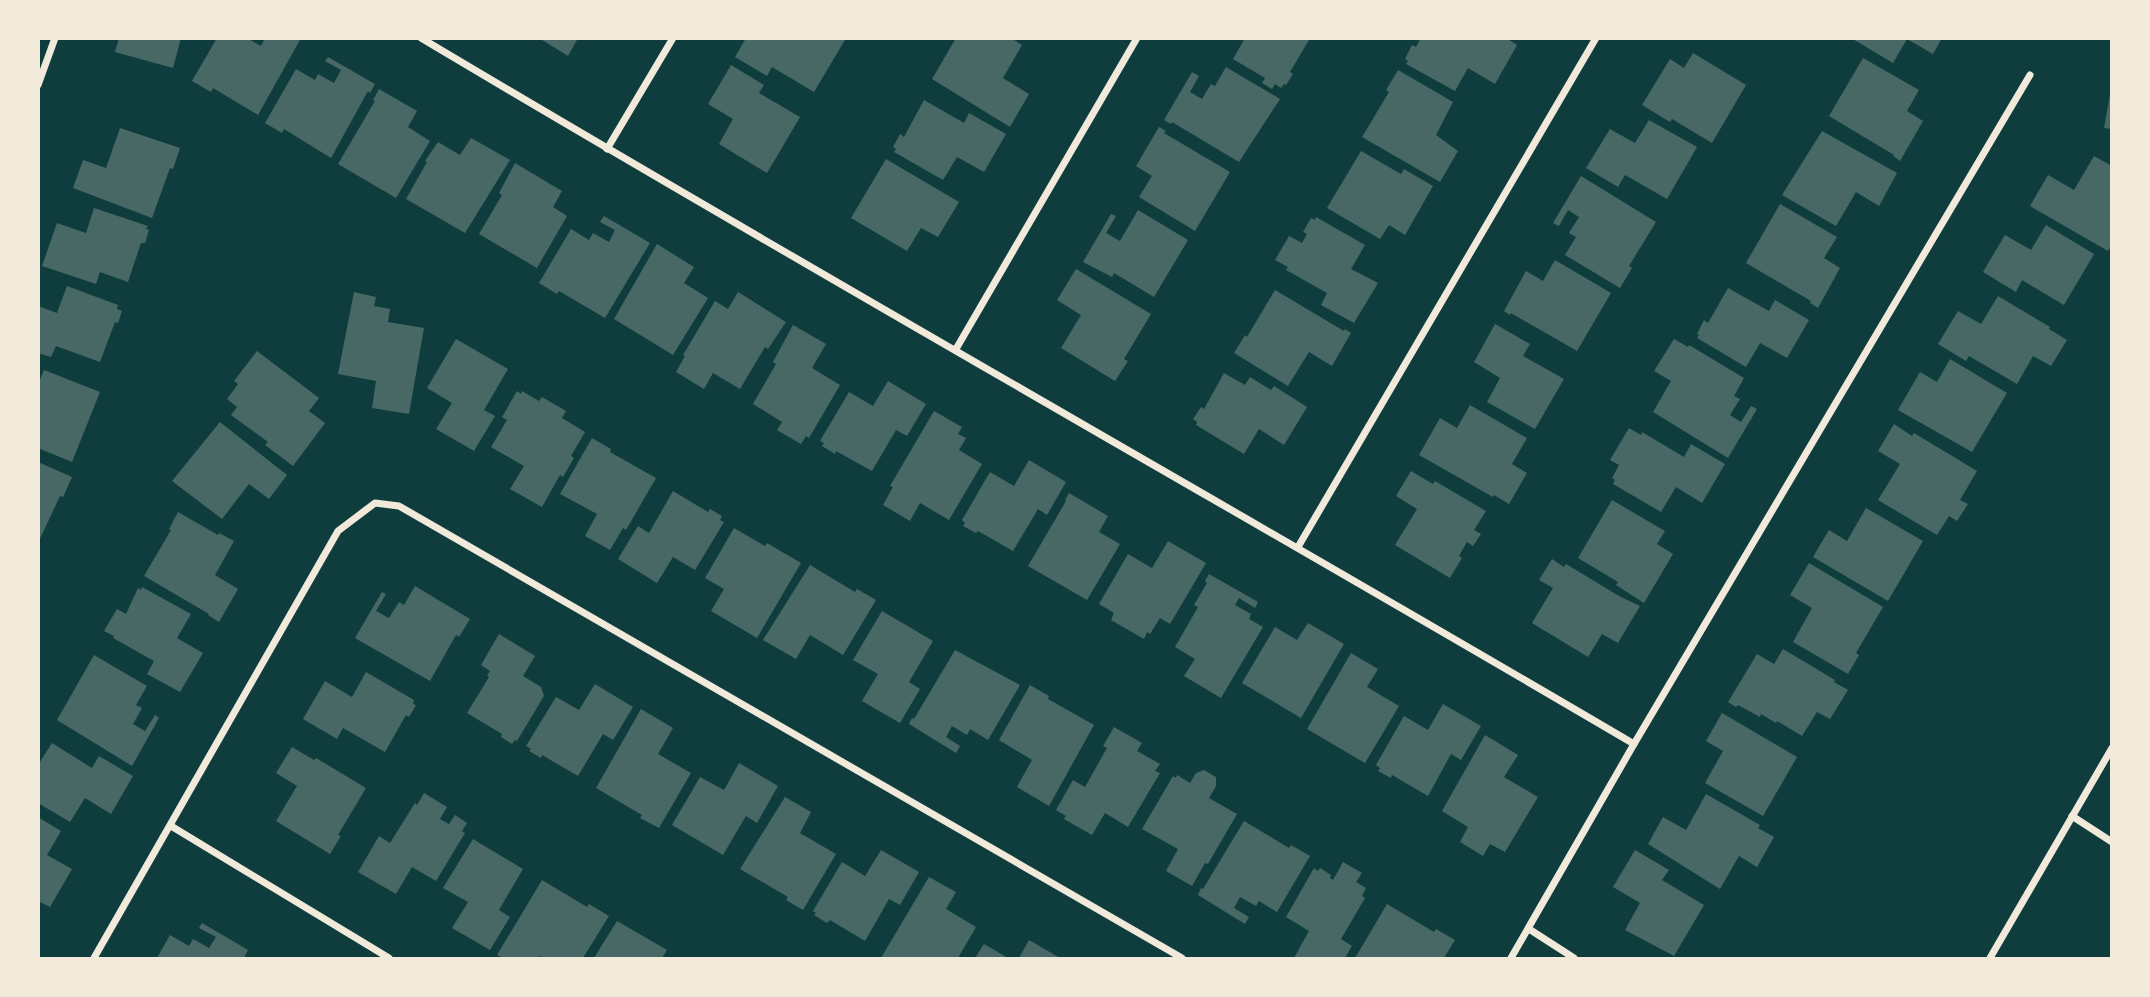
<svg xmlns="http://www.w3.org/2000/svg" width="2150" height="997" font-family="Barlow,sans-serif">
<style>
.building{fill:#486865}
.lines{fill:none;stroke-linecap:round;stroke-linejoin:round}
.minor{stroke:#f1e9da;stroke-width:7}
</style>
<rect width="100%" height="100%" fill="#0f3d3e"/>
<g class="building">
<path d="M119,38H181L173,68L115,52Z"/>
<path d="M217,38H247L261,46L265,38L300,40L258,115L213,88L211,92L192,81Z"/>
<path d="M539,38H578L568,56Z"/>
<path d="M746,38H846L814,92L772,67L767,76L735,57Z"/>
<path d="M956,38H1011L1022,45L1003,78L1029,94L1010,127L932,79Z"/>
<path d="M1245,38H1310L1290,72L1293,74L1286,85L1284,84L1281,88L1275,84L1272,89L1262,83L1265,78L1233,59Z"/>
<path d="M1421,38H1506L1517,45L1495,84L1468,68L1455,91L1406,64L1408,61L1405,59L1412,45L1416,47Z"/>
<path d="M1851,38H1942L1933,54L1907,39L1893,63Z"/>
<path d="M1693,53L1746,85L1712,143L1672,119L1670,122L1642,105L1670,59L1684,68Z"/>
<path d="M328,57L375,84L370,93L368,91L331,158L284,129L282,133L265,123L296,69L315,80L318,74L334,83L341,70L325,61Z"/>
<path d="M1863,58L1919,90L1907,111L1923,121L1900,161L1893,156L1894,155L1829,116Z"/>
<path d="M731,65L764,85L759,93L800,117L767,173L719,144L733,119L708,104Z"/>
<path d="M1226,67L1280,99L1239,162L1172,122L1171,124L1164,120L1192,72L1199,76L1190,92L1202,99L1211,84L1215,86Z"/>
<path d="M1398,70L1453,102L1436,135L1458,151L1440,182L1362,137L1389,92L1386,90Z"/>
<path d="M379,89L417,111L408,127L430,141L396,198L338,164L375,101L373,100Z"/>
<path d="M2110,94H2112V129L2104,128Z"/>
<path d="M924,100L964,123L969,113L1006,134L984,172L957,157L943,180L894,152L896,149L893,147L900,134L904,137Z"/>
<path d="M1649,120L1697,147L1667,199L1625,175L1618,187L1586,168L1610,129L1635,143Z"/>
<path d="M1159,127L1166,131L1164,133L1230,172L1195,231L1139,197L1152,176L1136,166Z"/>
<path d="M120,128L180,148L173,169L170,168L152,218L73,188L83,160L106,168Z"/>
<path d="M1822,131L1897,173L1879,206L1856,192L1836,226L1782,195Z"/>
<path d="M471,138L510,160L465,233L406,199L427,162L425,161L438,142L460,155Z"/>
<path d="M1361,151L1401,174L1404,169L1433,186L1405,235L1389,225L1380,239L1327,208Z"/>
<path d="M2094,156L2112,166V245L2108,251L2030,206L2048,175L2074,190Z"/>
<path d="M886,159L959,202L938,237L921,228L907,251L851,218Z"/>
<path d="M515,163L562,191L553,207L567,216L537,268L479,234L502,195L499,193Z"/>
<path d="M1581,176L1656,222L1629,266L1632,268L1620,288L1565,255L1576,237L1569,233L1579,217L1568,210L1559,226L1553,223Z"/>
<path d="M1780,204L1837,237L1824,258L1840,268L1818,308L1810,303L1811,301L1746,263Z"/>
<path d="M94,208L148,226L146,229L149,230L145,243H141L128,282L100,272L96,284L42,266L57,223L86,233Z"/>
<path d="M1138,210L1188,240L1154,297L1114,273L1112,277L1083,262L1111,214L1116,216L1106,233L1120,241Z"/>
<path d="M604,216L650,243L605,318L559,291L557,294L539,283L571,229L589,240L593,233L609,242L615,230L600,222Z"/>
<path d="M1316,217L1365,245L1351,269L1378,283L1354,323L1321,305L1327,293L1286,270L1288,267L1275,260L1289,236L1302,243L1307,234L1303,232L1311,218L1315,220Z"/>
<path d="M2046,225L2094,254L2064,305L2022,280L2016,292L1983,272L2005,235L2031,250Z"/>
<path d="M657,244L694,267L684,283L708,298L673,355L614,319Z"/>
<path d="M1555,260L1611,293L1577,351L1511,313L1510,315L1504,311L1526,271L1543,281Z"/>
<path d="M1076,269L1151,314L1124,359L1128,361L1115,381L1061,348L1081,315L1057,300Z"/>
<path d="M67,286L118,305L117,309L122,311L118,323L115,322L100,362L56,346L51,357L38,353V306L57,313Z"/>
<path d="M1728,288L1769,311L1775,300L1809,320L1787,358L1760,343L1746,367L1697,338L1699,335L1697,334L1704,320L1708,323Z"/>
<path d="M1275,290L1344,331L1345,329L1351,333L1332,366L1309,352L1288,386L1234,353L1245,335L1247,337Z"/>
<path d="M354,292L376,297L374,306L390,309L388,322L424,328L409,414L372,408L376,381L338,374Z"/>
<path d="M738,292L786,322L768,349L765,347L740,389L713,373L704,389L676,372L685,356L683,355L715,301L728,309Z"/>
<path d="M1998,296L2050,327L2049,329L2067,340L2051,366L2033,356L2017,384L1969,356L1966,361L1938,344L1958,311L1981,324Z"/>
<path d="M1495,324L1530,344L1523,356L1564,379L1535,429L1487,402L1500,378L1474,362Z"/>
<path d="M793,325L826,344L812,368L840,385L809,438L806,436L801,444L777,430L782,422L753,404L776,364L773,362Z"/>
<path d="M456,339L508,369L484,410L495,416L474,451L436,429L452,403L427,388Z"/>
<path d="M1674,339L1688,347L1689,345L1744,378L1734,396L1740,399L1730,415L1741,422L1751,406L1757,409L1728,458L1653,412L1671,381L1654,371Z"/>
<path d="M257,351L319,398L309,411L325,423L293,466L265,445L268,442L231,415L237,407L227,399L238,384L234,381Z"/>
<path d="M1950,359L2007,393L1972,452L1898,410L1920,372L1937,382Z"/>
<path d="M44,370L100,392L72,462L38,448V384Z"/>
<path d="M1224,373L1245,385L1250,377L1271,390L1274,386L1307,407L1284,445L1259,429L1244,454L1196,425L1197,422L1193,419L1201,407L1204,409Z"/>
<path d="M888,381L926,404L907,436L896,430L872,471L836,451L835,454L822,446L824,443L820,441L849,392L873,406Z"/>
<path d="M517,391L521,394L522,391L539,401L542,397L566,411L562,418L585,432L571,456L574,458L563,477L560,475L542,507L510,489L524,466L491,447L507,420L502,417Z"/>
<path d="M1470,405L1527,438L1512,464L1527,473L1509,504L1494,495L1493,497L1419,455L1440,418L1457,428Z"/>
<path d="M934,411L962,427L958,434L966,438L959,450L982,464L949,520L920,503L910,521L883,505L893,487L890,486Z"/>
<path d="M220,422L287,475L269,499L249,484L222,519L172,481Z"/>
<path d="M1894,424L1912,436L1914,433L1977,471L1960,500L1968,504L1957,521L1949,516L1937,535L1878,500L1900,464L1878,451Z"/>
<path d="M1629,428L1641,435L1642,432L1684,457L1691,444L1725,464L1702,503L1676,487L1661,512L1613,484L1615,480L1612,478L1619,465L1610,460Z"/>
<path d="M592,438L611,449L610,452L656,478L626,530L623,528L610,550L585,536L597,514L560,494Z"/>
<path d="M1029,460L1066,482L1047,515L1038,509L1013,551L978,531L976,533L963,526L965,523L962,520L990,472L1014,486Z"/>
<path d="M38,462L72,477L63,497L60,496L38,543Z"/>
<path d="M1411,471L1433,484L1435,481L1486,511L1474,530L1481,534L1473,546L1467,542L1459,556L1462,558L1450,578L1395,545L1417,509L1396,496Z"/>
<path d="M673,491L708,512L710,509L722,516L720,520L724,522L695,570L673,557L657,583L618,559L638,526L649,533Z"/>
<path d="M1069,493L1108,516L1099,532L1120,544L1087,600L1028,566L1066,501L1065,500Z"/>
<path d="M1612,500L1665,531L1657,544L1673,554L1644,603L1616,585L1618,582L1578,558Z"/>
<path d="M1866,508L1923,541L1888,601L1813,557L1829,530L1847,541Z"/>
<path d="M178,512L218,535L219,533L234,541L215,575L238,589L219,622L208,615L209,614L144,576L171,530L169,529Z"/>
<path d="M734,528L765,546L767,543L801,563L757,638L711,611L724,589L705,578Z"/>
<path d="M1168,541L1206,563L1170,624L1160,618L1150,634L1147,632L1144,639L1111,620L1114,613L1099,604L1128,554L1152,568Z"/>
<path d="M1552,559L1564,567L1566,564L1619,596L1640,606L1618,643L1602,634L1588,657L1532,623L1553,588L1539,580Z"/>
<path d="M1809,563L1883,607L1856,653L1859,655L1848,674L1793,642L1812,608L1790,595Z"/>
<path d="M810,565L855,592L857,589L876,600L843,655L810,635L796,659L763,640Z"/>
<path d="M1209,574L1258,602L1255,608L1239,598L1235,605L1251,614L1249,619L1263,627L1221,698L1184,676L1195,659L1175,647L1198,607L1194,605L1207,583L1205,581Z"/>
<path d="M415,586L470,619L459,637L456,635L430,681L355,638L382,592L386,594L376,611L389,618L399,602L404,605Z"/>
<path d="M142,587L191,614L177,638L203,653L180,692L147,674L154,661L113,638L114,636L104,631L117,609L126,614L138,588L141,590Z"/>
<path d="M882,611L933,641L909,682L920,689L900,723L862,701L878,674L853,660Z"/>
<path d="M1308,623L1344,644L1301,718L1242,683L1275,627L1297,640Z"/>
<path d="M499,634L535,656L523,676L541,687L544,696L517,741L515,740L512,744L501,737L502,734L467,713L489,677L487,676L490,671L481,665Z"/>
<path d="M1783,649L1835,680L1834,682L1848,690L1830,719L1817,712L1802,736L1777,721L1776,723L1761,714L1760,717L1738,705L1736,707L1728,702L1757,654L1774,664Z"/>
<path d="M955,650L1020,685L988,740L970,729L967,735L952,726L946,737L960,746L956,753L909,724L912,718L914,719Z"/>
<path d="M1351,653L1378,669L1367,687L1399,706L1365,763L1307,729Z"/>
<path d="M94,655L147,686L136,705L142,708L133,724L145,731L155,715L159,718L132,766L57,720Z"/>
<path d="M366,672L414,700L413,704L416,705L409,717L406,715L385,752L343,728L337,739L303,719L325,681L352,697Z"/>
<path d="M595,684L633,707L613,740L603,734L578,776L542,755L541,758L529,751L531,749L526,746L556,697L579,710Z"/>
<path d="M1030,685L1049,696L1048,699L1094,725L1049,806L1017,787L1032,760L999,740Z"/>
<path d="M1443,704L1481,726L1461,760L1451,754L1428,796L1392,775L1391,778L1378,771L1380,768L1376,765L1404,716L1428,730Z"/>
<path d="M641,709L673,728L658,754L691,773L659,828L640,818L642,815L596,788Z"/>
<path d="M1722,713L1797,757L1763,816L1705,783L1723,751L1706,741Z"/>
<path d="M1114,727L1142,743L1137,751L1160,764L1155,771L1160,773L1128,827L1105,813L1092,835L1064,819L1066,816L1056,810L1073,780L1085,787L1107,748L1103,746Z"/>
<path d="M1485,735L1518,755L1504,777L1538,797L1505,852L1490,844L1483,856L1460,842L1468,827L1442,811Z"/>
<path d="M52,743L92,768L99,756L133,776L111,814L85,798L70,822L38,803V765Z"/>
<path d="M292,747L314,760L316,758L366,788L338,835L341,836L330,854L276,821L297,786L276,773Z"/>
<path d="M739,763L778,786L757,823L746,816L723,855L672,825L700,777L724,790Z"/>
<path d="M1204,770L1216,777V786L1209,798L1237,814L1208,864L1205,863L1192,886L1166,871L1178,849L1142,829L1173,776L1176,778L1177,775L1190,783L1196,773Z"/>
<path d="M424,793L447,807L440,819L449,824L455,815L467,823L462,831L465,833L436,881L412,867L396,894L358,872L379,836L390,843L415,803L417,805Z"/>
<path d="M1706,794L1760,825L1758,828L1774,837L1757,867L1739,856L1720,889L1648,844L1663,817L1686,830Z"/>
<path d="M785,797L811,812L800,833L836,854L803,910L786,900L788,897L740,869Z"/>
<path d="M38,817L61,831L47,855L72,869L50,907L38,901Z"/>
<path d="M1244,821L1289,848L1291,845L1310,856L1277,912L1259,901L1256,906L1240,897L1234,908L1249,917L1245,924L1198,895L1201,888L1203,889Z"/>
<path d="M473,839L523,869L499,910L510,917L490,950L452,928L468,902L443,888Z"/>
<path d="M881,850L919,872L900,905L889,899L865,941L830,920L827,923L814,915L816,913L813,911L842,862L865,876Z"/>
<path d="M1635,850L1669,870L1662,880L1704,905L1674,956L1625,930L1640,903L1613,887Z"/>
<path d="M1343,862L1362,873L1356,882L1366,888L1362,896L1365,898L1341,939L1352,946L1345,958H1294L1309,931L1286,917L1314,868L1318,871L1320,868L1331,875L1330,878L1333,880Z"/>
<path d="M929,877L956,892L946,909L976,927L958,958H881Z"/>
<path d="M542,880L587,907L589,904L609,916L583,958H543L539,956L537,958H503L497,955Z"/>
<path d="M1387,904L1434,932L1436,929L1455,940L1444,958H1355Z"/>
<path d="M617,921L667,950L662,958H594Z"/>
<path d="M202,923L248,950L244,958H157L170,935L189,946L193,939L209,948L216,937L199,928Z"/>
<path d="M1029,940L1060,958H1019Z"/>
<path d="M984,944L1008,958H975Z"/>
</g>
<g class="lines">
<g class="minor">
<path d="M421,38C823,278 1231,507 1634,744"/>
<path d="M38,85L55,38"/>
<path d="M607,149L673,38"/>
<path d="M956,349L1137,38"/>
<path d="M1298,547L1596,38"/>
<path d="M2072,816L2112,842"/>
<path d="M171,826L389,958"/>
<path d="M1529,929L1574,958"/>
<path d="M94,958L338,531L375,503L399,506L1182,958"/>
<path d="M1511,958L1634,744L2030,75"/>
<path d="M1990,958L2112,748"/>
</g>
</g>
<rect width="2150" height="997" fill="none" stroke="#f1e9da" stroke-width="80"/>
</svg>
